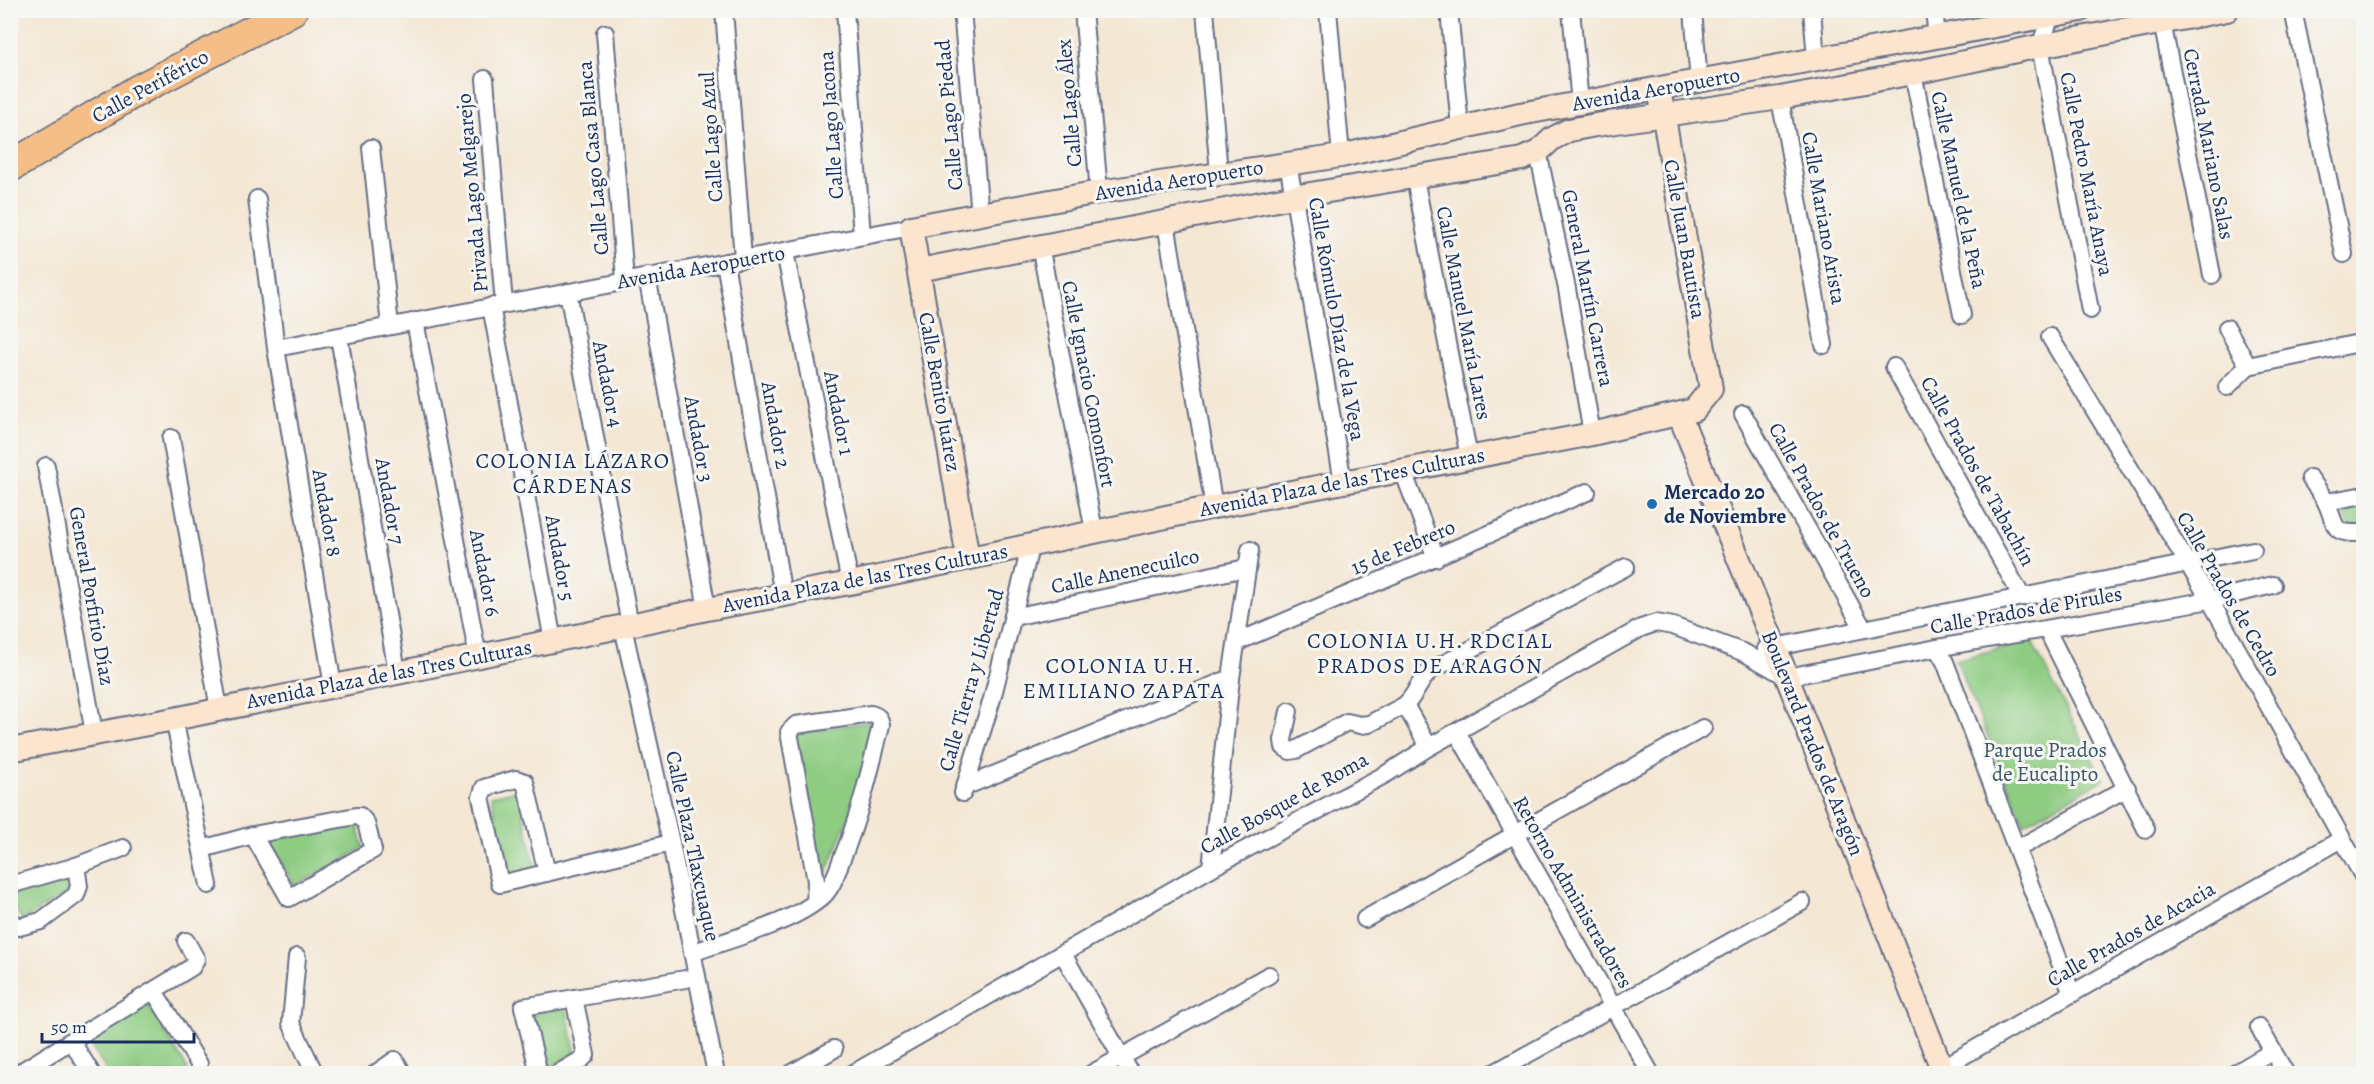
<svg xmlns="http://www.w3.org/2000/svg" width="2374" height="1084" font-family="Alegreya,serif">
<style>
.green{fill:#8ecc82;stroke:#547e70;stroke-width:1.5}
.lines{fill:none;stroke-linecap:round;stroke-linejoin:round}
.street-casing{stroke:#676f87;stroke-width:20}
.secondary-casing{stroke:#676f87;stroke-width:26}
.highway-casing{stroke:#676f87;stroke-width:33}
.street{stroke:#fff;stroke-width:16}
.secondary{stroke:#fbe5cf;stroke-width:22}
.highway{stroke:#f6be87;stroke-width:30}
.poi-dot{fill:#1f6fb2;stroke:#f6f6f2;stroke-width:2}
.labels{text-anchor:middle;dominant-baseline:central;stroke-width:6;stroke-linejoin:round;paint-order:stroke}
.street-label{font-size:21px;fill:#1b2f5e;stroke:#f6f6f2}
.poi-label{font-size:21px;font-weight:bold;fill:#1b2f5e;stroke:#f6f6f2;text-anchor:start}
.park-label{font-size:21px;fill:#385667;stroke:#f6f6f2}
.neighbourhood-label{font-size:22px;letter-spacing:1.5px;fill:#1b2f5e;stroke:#f6f6f2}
</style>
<rect width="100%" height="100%" fill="#f6f6f2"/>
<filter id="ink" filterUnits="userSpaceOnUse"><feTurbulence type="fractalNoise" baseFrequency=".0167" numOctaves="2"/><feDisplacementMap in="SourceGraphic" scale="12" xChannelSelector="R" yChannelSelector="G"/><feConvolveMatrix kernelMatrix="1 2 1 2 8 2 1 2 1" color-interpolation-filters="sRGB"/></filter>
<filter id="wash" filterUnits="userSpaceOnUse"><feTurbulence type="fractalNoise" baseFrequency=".008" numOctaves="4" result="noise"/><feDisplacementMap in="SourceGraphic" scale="24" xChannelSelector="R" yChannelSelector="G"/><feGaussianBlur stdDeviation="1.35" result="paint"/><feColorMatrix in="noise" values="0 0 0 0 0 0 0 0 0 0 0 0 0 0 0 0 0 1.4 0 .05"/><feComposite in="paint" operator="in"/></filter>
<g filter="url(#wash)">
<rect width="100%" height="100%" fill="#f4e7d4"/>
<g class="green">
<path d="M2363,503V526L2350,527L2341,506Z"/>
<path d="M2031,640L2103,780L2024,824L1956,660Z"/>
<path d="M877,720L860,790L823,882L795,734Z"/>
<path d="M518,790L536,870L508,876L491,796Z"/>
<path d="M357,823L364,848L295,886L268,840Z"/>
<path d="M66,880L69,892L22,920L11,902V895Z"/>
<path d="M148,1005L188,1069L181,1073H108L88,1042Z"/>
<path d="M566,1007L576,1054L547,1069L533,1014Z"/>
</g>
</g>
<g filter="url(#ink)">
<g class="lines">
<defs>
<g id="street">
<path d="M724,10L743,259"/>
<path d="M845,10L862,236"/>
<path d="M962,10L980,215"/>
<path d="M1083,10L1099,192"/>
<path d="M1205,10L1219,173"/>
<path d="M1328,10L1341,156"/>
<path d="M1449,10L1460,127"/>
<path d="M1571,10L1580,103"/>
<path d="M1693,10L1699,82"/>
<path d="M1812,10L1816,59"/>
<path d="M1934,10L1937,37"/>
<path d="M2051,10V16L2040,46L2090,310"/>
<path d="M2293,10L2344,254"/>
<path d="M2162,22L2212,275"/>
<path d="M605,33L625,280"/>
<path d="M1913,73L1962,315"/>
<path d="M485,79L504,304"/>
<path d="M1780,98L1824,345"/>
<path d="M371,148L390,326"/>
<path d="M1538,152L1567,289L1592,434"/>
<path d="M1288,163L1343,482"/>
<path d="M1415,178L1469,457"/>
<path d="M257,199L276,348L333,686"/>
<path d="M1166,223L1214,507"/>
<path d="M1040,245L1094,531"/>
<path d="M785,252L850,583"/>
<path d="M725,262L783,595"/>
<path d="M647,276L707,609"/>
<path d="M568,292L630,625"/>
<path d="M491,306L553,641"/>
<path d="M415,321L478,657"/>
<path d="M2227,328L2248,366L2227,387"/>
<path d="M339,337L397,672"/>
<path d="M2050,337L2210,600L2364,878"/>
<path d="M276,348L911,227"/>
<path d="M2248,366L2364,342"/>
<path d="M1894,367L2022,597"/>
<path d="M1743,414L1863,628"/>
<path d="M171,438L219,709"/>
<path d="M46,466L94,733"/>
<path d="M1403,471L1436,558"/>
<path d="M2310,478C2315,486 2322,494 2326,502C2338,528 2330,534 2364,533"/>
<path d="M2326,502L2364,495"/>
<path d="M1013,617L1246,568"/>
<path d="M623,627L671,843L716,1074"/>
<path d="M2047,630L2146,829"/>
<path d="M1237,642L1587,492"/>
<path d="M1937,648L1945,662L2072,994"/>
<path d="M1766,649L2253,550"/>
<path d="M1289,711L1283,740L1284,747L1290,751L1296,750L1347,722L1360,725L1369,724L1405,705"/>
<path d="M174,719L209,885"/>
<path d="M1457,732L1651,1074"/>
<path d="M1429,747L1405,705C1416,695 1419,681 1430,671L1626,567"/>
<path d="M964,787L1231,678"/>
<path d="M963,793L992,699L1031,544"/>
<path d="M202,849L253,835L356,816H360L366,823L373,850L289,898L253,835"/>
<path d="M2017,849L2127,788"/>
<path d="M1211,868L1231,678L1250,550"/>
<path d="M547,873L525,782L516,779L484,788L481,797L500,884L671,843"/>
<path d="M10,885L76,866L123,848"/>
<path d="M1365,919L1703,728"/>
<path d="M10,920L19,927L41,921L76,895L79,886L76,866"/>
<path d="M692,953C729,939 798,922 825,894C833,885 837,872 841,861C859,818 870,771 881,725C880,718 878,716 871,714L796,725L789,732L816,881L815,902"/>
<path d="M1063,954L1131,1074"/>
<path d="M297,957L291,1023L315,1074"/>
<path d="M154,991L199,1064V1074"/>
<path d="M2259,1027L2286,1074"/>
<path d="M72,1042L92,1074"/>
<path d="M1942,1068L2342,839"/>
<path d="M17,1074L192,967L196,959L186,941"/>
<path d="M375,1074L395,1060L403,1074"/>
<path d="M539,1074L523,1007L697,977"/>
<path d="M557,1074L581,1060L586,1055L574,998"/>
<path d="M791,1074L834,1049"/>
<path d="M852,1074L1211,868L1386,774L1429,747L1641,628L1656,623L1673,626L1745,653L1787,677L1937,648L2210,600L2273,585"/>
<path d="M1091,1074L1269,975"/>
<path d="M1492,1074L1802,902"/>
<path d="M2234,1074L2273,1051"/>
</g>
<g id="secondary">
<path d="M919,270L1292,197L1522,159L1538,152L1552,139L1569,130L1596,125L1780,98L1913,73L2040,46L2227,10"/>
<path d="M1679,414L1775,647L1944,1074"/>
<path d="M968,558L911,227L1099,192L1341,156L1520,114L2081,10"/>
<path d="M10,750L174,719L707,609L850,583L1214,507L1592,434L1694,410L1711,389L1659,89"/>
</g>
<path id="highway" d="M10,167L138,90L292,10"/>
</defs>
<use href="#street" class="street-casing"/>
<use href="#secondary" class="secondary-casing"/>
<use href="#highway" class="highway-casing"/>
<use href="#street" class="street"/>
<use href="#secondary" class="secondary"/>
<use href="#highway" class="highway"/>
</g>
</g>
<circle class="poi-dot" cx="1652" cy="504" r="6"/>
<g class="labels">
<g class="street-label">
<text transform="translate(150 86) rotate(-29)">Calle Periférico</text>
<text transform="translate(1656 89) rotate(-10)">Avenida Aeropuerto</text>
<text transform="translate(1069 103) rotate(-95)">Calle Lago Álex</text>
<text transform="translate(949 115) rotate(-95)">Calle Lago Piedad</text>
<text transform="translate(831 125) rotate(-94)">Calle Lago Jacona</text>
<text transform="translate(711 137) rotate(-94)">Calle Lago Azul</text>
<text transform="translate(2209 144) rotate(79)">Cerrada Mariano Salas</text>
<text transform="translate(593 158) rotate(-95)">Calle Lago Casa Blanca</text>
<text transform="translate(2087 174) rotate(79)">Calle Pedro María Anaya</text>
<text transform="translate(1179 180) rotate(-9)">Avenida Aeropuerto</text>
<text transform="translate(1959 190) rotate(78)">Calle Manuel de la Peña</text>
<text transform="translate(472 193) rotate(-95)">Privada Lago Melgarejo</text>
<text transform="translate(1824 218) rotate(80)">Calle Mariano Arista</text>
<text transform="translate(1685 239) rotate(80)">Calle Juan Bautista</text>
<text transform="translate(701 267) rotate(-10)">Avenida Aeropuerto</text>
<text transform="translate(1588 288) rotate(79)">General Martín Carrera</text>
<text transform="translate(1464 313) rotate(79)">Calle Manuel María Lares</text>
<text transform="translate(1337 319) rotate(80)">Calle Rómulo Díaz de la Vega</text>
<text transform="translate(608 384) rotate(79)">Andador 4</text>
<text transform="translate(1089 384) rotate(79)">Calle Ignacio Comonfort</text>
<text transform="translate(940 392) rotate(80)">Calle Benito Juárez</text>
<text transform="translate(839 413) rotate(79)">Andador 1</text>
<text transform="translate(776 425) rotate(80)">Andador 2</text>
<text transform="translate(699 439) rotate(80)">Andador 3</text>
<text transform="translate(1978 471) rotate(61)">Calle Prados de Tabachín</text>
<text transform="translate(1342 482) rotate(-11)">Avenida Plaza de las Tres Culturas</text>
<text transform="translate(390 501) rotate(80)">Andador 7</text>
<text transform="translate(1822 510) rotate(61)">Calle Prados de Trueno</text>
<text transform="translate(327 513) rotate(80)">Andador 8</text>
<text transform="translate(1403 547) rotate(-23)">15 de Febrero</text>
<text transform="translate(560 558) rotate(80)">Andador 5</text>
<text transform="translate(1125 571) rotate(-12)">Calle Anenecuilco</text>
<text transform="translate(485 573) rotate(79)">Andador 6</text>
<text transform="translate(865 578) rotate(-11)">Avenida Plaza de las Tres Culturas</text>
<text transform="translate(2229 594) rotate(60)">Calle Prados de Cedro</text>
<text transform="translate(92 596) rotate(80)">General Porfirio Díaz</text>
<text transform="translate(2026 610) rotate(-10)">Calle Prados de Pirules</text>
<text transform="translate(389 674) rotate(-11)">Avenida Plaza de las Tres Culturas</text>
<text transform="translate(971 680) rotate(-74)">Calle Tierra y Libertad</text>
<text transform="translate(1813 743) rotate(68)">Boulevard Prados de Aragón</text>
<text transform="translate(1284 803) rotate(-29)">Calle Bosque de Roma</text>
<text transform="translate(693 846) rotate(78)">Calle Plaza Tlaxcuaque</text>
<text transform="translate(1573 892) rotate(60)">Retorno Administradores</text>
<text transform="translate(2131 934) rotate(-30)">Calle Prados de Acacia</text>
</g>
<g class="poi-label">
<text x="1664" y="492">Mercado 20<tspan x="1664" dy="24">de Noviembre</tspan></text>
</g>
<g class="park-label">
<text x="2045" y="750">Parque Prados<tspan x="2045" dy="24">de Eucalipto</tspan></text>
</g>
<g class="neighbourhood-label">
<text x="573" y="461">COLONIA LÁZARO<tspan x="573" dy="25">CÁRDENAS</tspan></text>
<text x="1430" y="641">COLONIA U.H. RDCIAL<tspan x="1430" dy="25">PRADOS DE ARAGÓN</tspan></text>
<text x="1124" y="666">COLONIA U.H.<tspan x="1124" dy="25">EMILIANO ZAPATA</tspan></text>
</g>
</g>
<rect width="2374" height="1084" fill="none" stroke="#f6f6f2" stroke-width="36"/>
<path d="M42 1033v9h152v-9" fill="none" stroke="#1b2f5e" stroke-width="3"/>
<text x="51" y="1033" font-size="18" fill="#1b2f5e" stroke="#f6f6f2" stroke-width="4.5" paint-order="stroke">50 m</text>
</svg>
